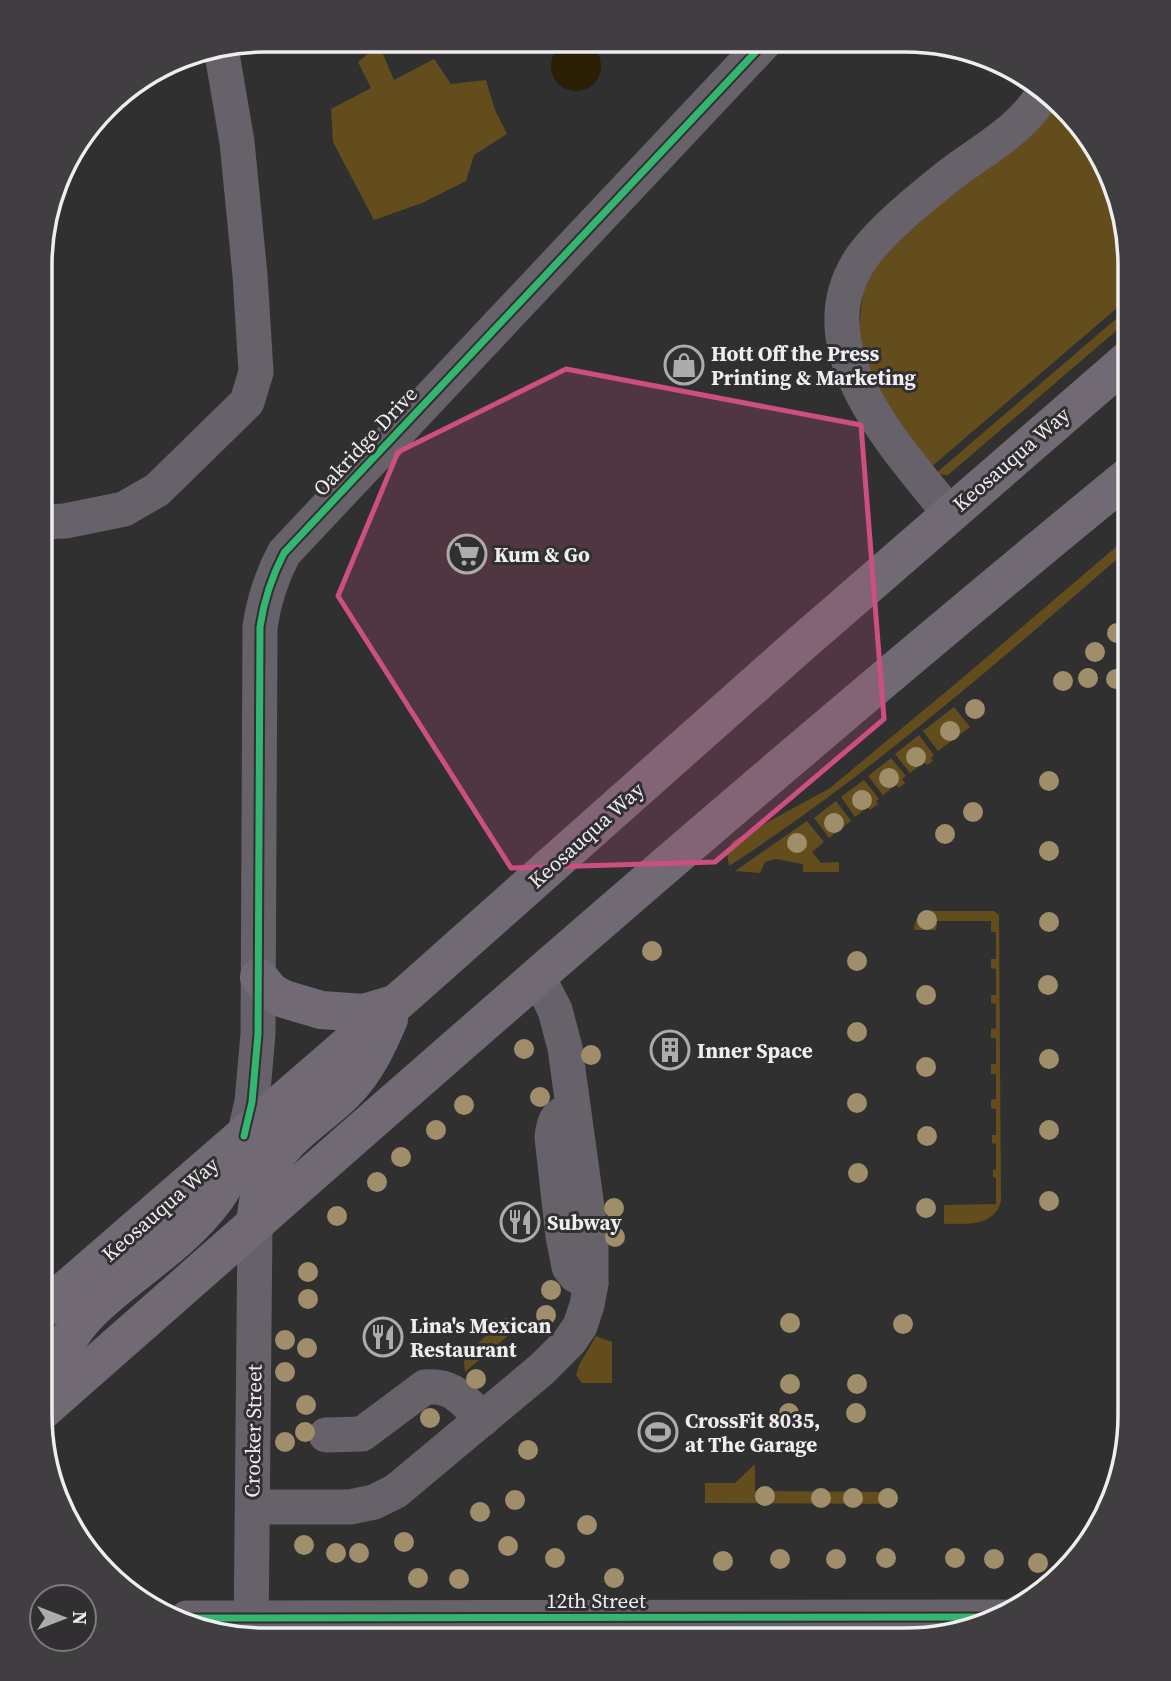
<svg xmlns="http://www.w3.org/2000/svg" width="1171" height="1681" font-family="'Source Serif 4',serif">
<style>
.green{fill:#634d1d}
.water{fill:#2a1e05}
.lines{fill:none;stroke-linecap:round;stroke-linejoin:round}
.minor{stroke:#67616a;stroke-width:35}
.major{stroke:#716a75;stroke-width:38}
.cycleway-casing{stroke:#312f31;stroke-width:11}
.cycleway{stroke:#33b770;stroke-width:7}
.tree{fill:#a08e6a}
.marked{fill:#cd4e80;fill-opacity:0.2;stroke:#cd4e80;stroke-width:5;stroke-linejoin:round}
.labels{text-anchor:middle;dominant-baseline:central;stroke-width:6;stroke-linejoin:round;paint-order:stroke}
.poi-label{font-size:21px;font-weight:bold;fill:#efeeef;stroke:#312f31;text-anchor:start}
.street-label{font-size:21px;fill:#efeeef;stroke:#312f31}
.rim{fill:none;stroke:#efeeef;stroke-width:3.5}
</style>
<rect width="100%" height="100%" fill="#303030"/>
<g class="green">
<path d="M370,52L383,54L394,80L434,59L451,84L486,80L495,110L507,134L474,155L466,181L422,203L374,220L333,142L331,109L371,88L358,62Z"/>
<path d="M1056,103L1108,166L1131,265V296L930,468L872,384L857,343L863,293L872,271L886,252Z"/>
<path d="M1131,306V318L948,475L935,474Z"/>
<path d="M1131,534V547C1002,659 872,773 729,866L727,853L733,841L830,788L966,675Z"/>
<path d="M954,707L970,727L938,751L923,731Z"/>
<path d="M919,735L934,755L931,758L933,761L927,765L924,762L910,773L895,754Z"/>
<path d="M891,758L906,776L902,779L905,783L899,788L896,785L883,795L868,776Z"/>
<path d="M864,780L879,799L876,801L878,804L870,810L868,807L855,817L841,797Z"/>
<path d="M836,801L851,821L829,838L814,818Z"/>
<path d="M807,821L824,842L812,852L821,863L839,862V872H803V864L776,859L765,862L760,873L735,871Z"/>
<path d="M929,911H994L999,915L1001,1201C994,1228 966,1223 944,1224V1205L996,1204V1178L993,1177V1170L996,1169V1144L992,1143V1135H996V1109L991,1108V1100L996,1099V1074H991V1064H996V1038H991V1029L996,1028V1004L991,1003V995H996V969L991,968V959H996V932H991V921H937L936,930H914C915,919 918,913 929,911Z"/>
<path d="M506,1317L510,1334L465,1372L464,1362L467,1354Z"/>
<path d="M596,1336L612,1342V1383H582L576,1375L579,1365Z"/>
<path d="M755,1464V1491L893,1492V1504L705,1503V1483H735Z"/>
</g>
<circle class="water" cx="576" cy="66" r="25"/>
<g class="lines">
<g class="minor">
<path d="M949,513C896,446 800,347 862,257C882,229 923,196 951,174C984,149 1025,128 1045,90"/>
<path d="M42,522L65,521L124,509L157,490L247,402L256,372L250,275L237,142L221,48"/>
<path d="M573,1108C557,1116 554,1118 552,1137L563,1236L569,1267L575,1275L591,1283"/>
<path d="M244,1136L252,1102L258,1034L260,627C264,599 271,578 284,553L765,42"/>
<path d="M326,1435L362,1434L425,1387C454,1384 463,1401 483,1419"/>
<path d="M253,1507H350L374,1502L396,1491L542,1369L569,1342L580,1326L587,1305L591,1283V1236L565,1048L555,1010L538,977"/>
<path d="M187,1618L1005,1617"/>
<path d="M251,1639L255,1224"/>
</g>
<g class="major">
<path d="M259,977L271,992L284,999L321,1010L364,1013L394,1004"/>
<path d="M255,1224C257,1207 259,1188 267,1172C283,1137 319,1118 345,1092C366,1071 378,1045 389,1019"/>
<path d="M40,1312L410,991L796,648L1131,357"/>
<path d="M40,1400C54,1368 65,1336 91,1311C130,1273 182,1244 215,1199C227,1183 234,1164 241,1145"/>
<path d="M40,1413C400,1096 759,778 1131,474"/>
</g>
<defs>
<g id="cycleway">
<path d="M244,1136L252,1102L258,1034L260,627C264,599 271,578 284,553L765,42"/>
<path d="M187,1618L1005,1617"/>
</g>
</defs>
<use href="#cycleway" class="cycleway-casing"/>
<use href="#cycleway" class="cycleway"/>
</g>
<g class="tree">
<circle cx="1117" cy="633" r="10"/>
<circle cx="1095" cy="652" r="10"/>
<circle cx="1088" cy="678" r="10"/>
<circle cx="1116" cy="679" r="10"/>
<circle cx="1063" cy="681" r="10"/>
<circle cx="975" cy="709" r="10"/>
<circle cx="950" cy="731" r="10"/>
<circle cx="916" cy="757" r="10"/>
<circle cx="889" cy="778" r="10"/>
<circle cx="1049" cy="781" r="10"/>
<circle cx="862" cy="800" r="10"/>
<circle cx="973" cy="812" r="10"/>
<circle cx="834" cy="823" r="10"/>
<circle cx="945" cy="834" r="10"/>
<circle cx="797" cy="843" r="10"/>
<circle cx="1049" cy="851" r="10"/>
<circle cx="927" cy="920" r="10"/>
<circle cx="1049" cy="922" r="10"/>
<circle cx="652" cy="951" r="10"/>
<circle cx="857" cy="961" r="10"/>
<circle cx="1048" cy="985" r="10"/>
<circle cx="926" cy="995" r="10"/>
<circle cx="857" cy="1032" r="10"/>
<circle cx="524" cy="1049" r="10"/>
<circle cx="591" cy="1055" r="10"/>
<circle cx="1049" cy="1059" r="10"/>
<circle cx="926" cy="1067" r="10"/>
<circle cx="540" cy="1097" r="10"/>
<circle cx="857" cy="1103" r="10"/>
<circle cx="464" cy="1105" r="10"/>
<circle cx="436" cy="1130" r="10"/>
<circle cx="1049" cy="1130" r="10"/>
<circle cx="927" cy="1136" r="10"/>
<circle cx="401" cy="1157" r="10"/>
<circle cx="858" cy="1173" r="10"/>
<circle cx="377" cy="1182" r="10"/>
<circle cx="1049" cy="1201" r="10"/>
<circle cx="614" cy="1208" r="10"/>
<circle cx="926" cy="1208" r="10"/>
<circle cx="337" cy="1216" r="10"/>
<circle cx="615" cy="1237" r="10"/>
<circle cx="308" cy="1272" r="10"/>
<circle cx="551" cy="1290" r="10"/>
<circle cx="308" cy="1299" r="10"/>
<circle cx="546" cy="1315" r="10"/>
<circle cx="790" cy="1323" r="10"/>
<circle cx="903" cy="1324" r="10"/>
<circle cx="285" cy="1340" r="10"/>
<circle cx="307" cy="1348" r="10"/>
<circle cx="285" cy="1372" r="10"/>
<circle cx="476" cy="1379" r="10"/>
<circle cx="790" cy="1384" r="10"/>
<circle cx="857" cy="1384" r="10"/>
<circle cx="306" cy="1405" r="10"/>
<circle cx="789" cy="1413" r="10"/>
<circle cx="856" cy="1413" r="10"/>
<circle cx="430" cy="1418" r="10"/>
<circle cx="305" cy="1432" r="10"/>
<circle cx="285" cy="1442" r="10"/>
<circle cx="528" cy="1450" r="10"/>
<circle cx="765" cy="1496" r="10"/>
<circle cx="821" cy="1498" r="10"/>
<circle cx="853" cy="1498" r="10"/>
<circle cx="888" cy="1498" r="10"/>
<circle cx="515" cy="1500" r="10"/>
<circle cx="480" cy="1512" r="10"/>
<circle cx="587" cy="1525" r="10"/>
<circle cx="404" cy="1542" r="10"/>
<circle cx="304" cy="1545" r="10"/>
<circle cx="508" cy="1546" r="10"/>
<circle cx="336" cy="1553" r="10"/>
<circle cx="359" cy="1553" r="10"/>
<circle cx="555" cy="1558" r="10"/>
<circle cx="886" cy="1558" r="10"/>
<circle cx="955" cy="1558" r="10"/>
<circle cx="780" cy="1559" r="10"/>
<circle cx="836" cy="1559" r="10"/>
<circle cx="994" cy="1559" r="10"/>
<circle cx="723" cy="1561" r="10"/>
<circle cx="1038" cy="1563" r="10"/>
<circle cx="418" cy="1578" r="10"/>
<circle cx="614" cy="1578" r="10"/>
<circle cx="459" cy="1579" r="10"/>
</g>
<path class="marked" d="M566,369L861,425L884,719L715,862L511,868L338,596L398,452Z"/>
<defs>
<symbol id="shop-ring" viewBox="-11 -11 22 22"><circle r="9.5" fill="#312f31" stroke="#acacac" stroke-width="1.5"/><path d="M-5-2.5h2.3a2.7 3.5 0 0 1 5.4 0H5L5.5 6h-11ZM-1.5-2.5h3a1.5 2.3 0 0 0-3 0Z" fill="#acacac"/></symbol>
<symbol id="supermarket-ring" viewBox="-11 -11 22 22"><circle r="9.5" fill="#312f31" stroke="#acacac" stroke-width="1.5"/><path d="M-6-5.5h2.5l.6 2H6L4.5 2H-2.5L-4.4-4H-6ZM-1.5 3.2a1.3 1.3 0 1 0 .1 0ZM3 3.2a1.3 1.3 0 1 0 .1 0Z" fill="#acacac"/></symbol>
<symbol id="building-ring" viewBox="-11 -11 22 22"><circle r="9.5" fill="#312f31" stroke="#acacac" stroke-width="1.5"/><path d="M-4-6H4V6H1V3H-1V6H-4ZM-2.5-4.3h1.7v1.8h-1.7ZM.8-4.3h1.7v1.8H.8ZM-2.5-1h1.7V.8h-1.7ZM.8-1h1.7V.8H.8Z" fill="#acacac"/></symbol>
<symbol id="restaurant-ring" viewBox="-11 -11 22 22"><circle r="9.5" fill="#312f31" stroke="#acacac" stroke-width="1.5"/><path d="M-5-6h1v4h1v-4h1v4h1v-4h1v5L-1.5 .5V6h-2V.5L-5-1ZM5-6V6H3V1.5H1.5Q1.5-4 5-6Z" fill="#acacac"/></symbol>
<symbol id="stadium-ring" viewBox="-11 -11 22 22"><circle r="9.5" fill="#312f31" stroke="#acacac" stroke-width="1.5"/><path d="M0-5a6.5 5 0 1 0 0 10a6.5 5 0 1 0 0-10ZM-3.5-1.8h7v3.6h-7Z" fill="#acacac"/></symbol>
</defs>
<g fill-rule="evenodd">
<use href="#shop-ring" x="662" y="343" width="44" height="44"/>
<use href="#supermarket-ring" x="445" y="532" width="44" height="44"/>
<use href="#building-ring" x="648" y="1028" width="44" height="44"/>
<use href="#restaurant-ring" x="498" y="1200" width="44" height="44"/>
<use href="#restaurant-ring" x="361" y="1315" width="44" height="44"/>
<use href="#stadium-ring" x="636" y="1410" width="44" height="44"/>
</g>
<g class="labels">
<g class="poi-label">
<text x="711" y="353">Hott Off the Press<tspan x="711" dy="24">Printing &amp; Marketing</tspan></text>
<text x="494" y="554">Kum &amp; Go</text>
<text x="697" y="1050">Inner Space</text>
<text x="547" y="1222">Subway</text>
<text x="410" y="1325">Lina's Mexican<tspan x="410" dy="24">Restaurant</tspan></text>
<text x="685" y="1420">CrossFit 8035,<tspan x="685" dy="24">at The Garage</tspan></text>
</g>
<g class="street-label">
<text transform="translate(365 441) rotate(-47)">Oakridge Drive</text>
<text transform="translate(1011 459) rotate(-41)">Keosauqua Way</text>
<text transform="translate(586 835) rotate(-42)">Keosauqua Way</text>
<text transform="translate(160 1209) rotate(-41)">Keosauqua Way</text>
<text transform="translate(253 1431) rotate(-89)">Crocker Street</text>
<text x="596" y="1600">12th Street</text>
</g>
</g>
<path d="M0 0H1171V1681H0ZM265 52H905A213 213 0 0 1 1118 265V1415A213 213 0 0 1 905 1628H265A213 213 0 0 1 52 1415V265A213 213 0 0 1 265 52Z" fill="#403e40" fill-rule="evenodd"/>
<path class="rim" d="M265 52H905A213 213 0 0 1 1118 265V1415A213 213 0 0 1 905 1628H265A213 213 0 0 1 52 1415V265A213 213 0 0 1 265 52Z"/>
<g transform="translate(63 1618) rotate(90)"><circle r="33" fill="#312f31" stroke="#7d7b7d" stroke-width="2"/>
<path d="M0-5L12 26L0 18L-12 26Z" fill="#acacac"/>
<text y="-10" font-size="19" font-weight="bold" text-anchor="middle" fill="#efeeef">N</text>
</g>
</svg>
